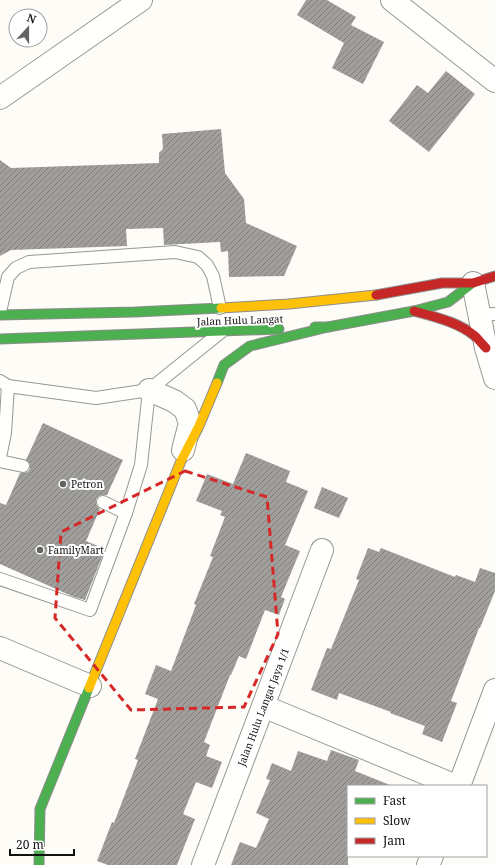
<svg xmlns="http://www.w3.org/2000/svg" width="495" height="865" font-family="'Noto Serif',serif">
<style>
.building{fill:url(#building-hatch)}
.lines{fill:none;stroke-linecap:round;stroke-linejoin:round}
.lane-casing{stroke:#979795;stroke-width:14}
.street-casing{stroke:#979795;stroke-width:24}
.fast-casing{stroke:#8e8d8b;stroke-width:11}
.slow-casing{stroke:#8e8d8b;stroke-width:11}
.jam-casing{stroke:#8e8d8b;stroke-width:11}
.lane{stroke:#fffffe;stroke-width:12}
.street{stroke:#fffffe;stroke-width:22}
.fast{stroke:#4caf50;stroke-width:9}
.slow{stroke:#ffc107;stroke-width:9}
.jam{stroke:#c62828;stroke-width:9}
.marked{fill:none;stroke:#d62828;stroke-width:3;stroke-dasharray:8 5;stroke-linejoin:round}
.poi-dot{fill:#646362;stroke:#fff;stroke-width:1.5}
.labels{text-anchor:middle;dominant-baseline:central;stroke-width:4;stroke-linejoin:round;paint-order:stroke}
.street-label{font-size:10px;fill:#111;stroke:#fff}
.poi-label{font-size:10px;fill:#111;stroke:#fff;text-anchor:start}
</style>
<defs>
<pattern id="building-hatch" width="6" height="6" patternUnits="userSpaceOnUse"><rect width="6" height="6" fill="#a19f9c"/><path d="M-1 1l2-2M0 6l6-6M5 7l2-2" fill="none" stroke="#82807e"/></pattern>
</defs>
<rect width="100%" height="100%" fill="#fdfcf7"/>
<g class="building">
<path d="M306,0H327L356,17L351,25L384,42L363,84L332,68L344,43L297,15Z"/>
<path d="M446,71L475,94L429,152L389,121L417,85L428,93Z"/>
<path d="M221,129L225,173L244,199L246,223L297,246L284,276L229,277L228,251L221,252L220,242L164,245L163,228L126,229L127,246L11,250L0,256V160L11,168L159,163V153L163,149L162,134Z"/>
<path d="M43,423L123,460L107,495H103L99,496L96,499V503L97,506L100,509L86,541L105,549L85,600L74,597L0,564V503L6,505L20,473H25L29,471L30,468V464L26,460Z"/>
<path d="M246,453L290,471L286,482L308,491L285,545L300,551L281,597L285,599L279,615L265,610L246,659L239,656L231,675H230L204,742L210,745L206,756L222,762L212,788L196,782L183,814L195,819L177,865H108L97,861L112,822L114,823L138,760L135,759L158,699L145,694L156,665L171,671L196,605L194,604L213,557L210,556L225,517L220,515L222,511L196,501L207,474L233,484Z"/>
<path d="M322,487L348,498L339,518L314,508Z"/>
<path d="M368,548L379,552L381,548L455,577L456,575L475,582L480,568L495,573V591L480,628H479L451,701L457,703L442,742L422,734L425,726L390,713L391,712L339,693L337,700L311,690L327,648L331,649L359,580L356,579Z"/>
<path d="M331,750L359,760L355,771L390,785L389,786H348V865H231L240,842L256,848L269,819L256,813L270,780L266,779L272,763L291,771L298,751L327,761Z"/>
</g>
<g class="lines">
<defs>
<g id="lane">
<path d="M0,312L8,277L16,268L29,262L175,252L198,257L207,265L213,276L220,308"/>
<path d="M479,315L495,314"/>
<path d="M0,381L8,386L96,398L149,390L221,332"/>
<path d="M0,457L5,433L8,386"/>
<path d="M0,461L23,466"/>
<path d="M103,502L126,513"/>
<path d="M0,579L90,610L126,513L141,465L149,390"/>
</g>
<g id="street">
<path d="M392,0L495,81"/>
<path d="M0,98L141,0"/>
<path d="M473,283L486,348L495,378"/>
<path d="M149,390L174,401L185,409L190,423L183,450"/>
<path d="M0,648L90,686"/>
<path d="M263,706L456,786"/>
<path d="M459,786L495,690"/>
<path d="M203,865L322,550"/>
<path d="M428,865L432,856"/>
</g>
<g id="fast">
<path d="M0,315L135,312L221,308"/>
<path d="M315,327H328L414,311L448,302L473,283"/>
<path d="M0,339L279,329"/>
<path d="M217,383L224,365L250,346L328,327"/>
<path d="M39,865L40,809L89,688"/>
</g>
<g id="slow">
<path d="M221,308L289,304L376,295"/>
<path d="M89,688L181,461L199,426L217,383"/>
</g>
<g id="jam">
<path d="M376,295L442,283H473L495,276"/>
<path d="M414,311C435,317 458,322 475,336C479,340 482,344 486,348"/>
</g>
</defs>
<use href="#lane" class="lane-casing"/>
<use href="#street" class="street-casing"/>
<use href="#fast" class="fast-casing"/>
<use href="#slow" class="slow-casing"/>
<use href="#jam" class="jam-casing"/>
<use href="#lane" class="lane"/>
<use href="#street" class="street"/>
<use href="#fast" class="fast"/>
<use href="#slow" class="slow"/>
<use href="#jam" class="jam"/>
</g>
<path class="marked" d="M185,471L267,497L278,634L244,707L131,710L55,618L61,532Z"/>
<g class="poi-dot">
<circle cx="63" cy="484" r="4"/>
<circle cx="40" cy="550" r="4"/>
</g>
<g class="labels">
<g class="street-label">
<text transform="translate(240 320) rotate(-2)">Jalan Hulu Langat</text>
<text transform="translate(263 707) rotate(-69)">Jalan Hulu Langat Jaya 1/1</text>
</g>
<g class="poi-label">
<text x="71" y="484">Petron</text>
<text x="48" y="550">FamilyMart</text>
</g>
</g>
<rect x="347" y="785" width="140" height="72" fill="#ffffff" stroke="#a0a0a0"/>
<rect x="355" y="798" width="20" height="6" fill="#4caf50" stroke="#a0a0a0"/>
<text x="383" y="805" font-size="12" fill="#111111">Fast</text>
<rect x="355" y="818" width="20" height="6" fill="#ffc107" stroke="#a0a0a0"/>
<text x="383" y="825" font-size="12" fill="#111111">Slow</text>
<rect x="355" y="838" width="20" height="6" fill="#c62828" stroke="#a0a0a0"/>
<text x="383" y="845" font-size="12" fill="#111111">Jam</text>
<g transform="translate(28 28) rotate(21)"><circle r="19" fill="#ffffff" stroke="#a0a0a0"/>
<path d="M0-3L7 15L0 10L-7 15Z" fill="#646362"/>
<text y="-6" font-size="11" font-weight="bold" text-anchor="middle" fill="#111111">N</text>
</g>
<path d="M10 849v6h64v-6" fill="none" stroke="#111111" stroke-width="2"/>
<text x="16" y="849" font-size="12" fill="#111111" stroke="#ffffff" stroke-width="3" paint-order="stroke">20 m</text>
</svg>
